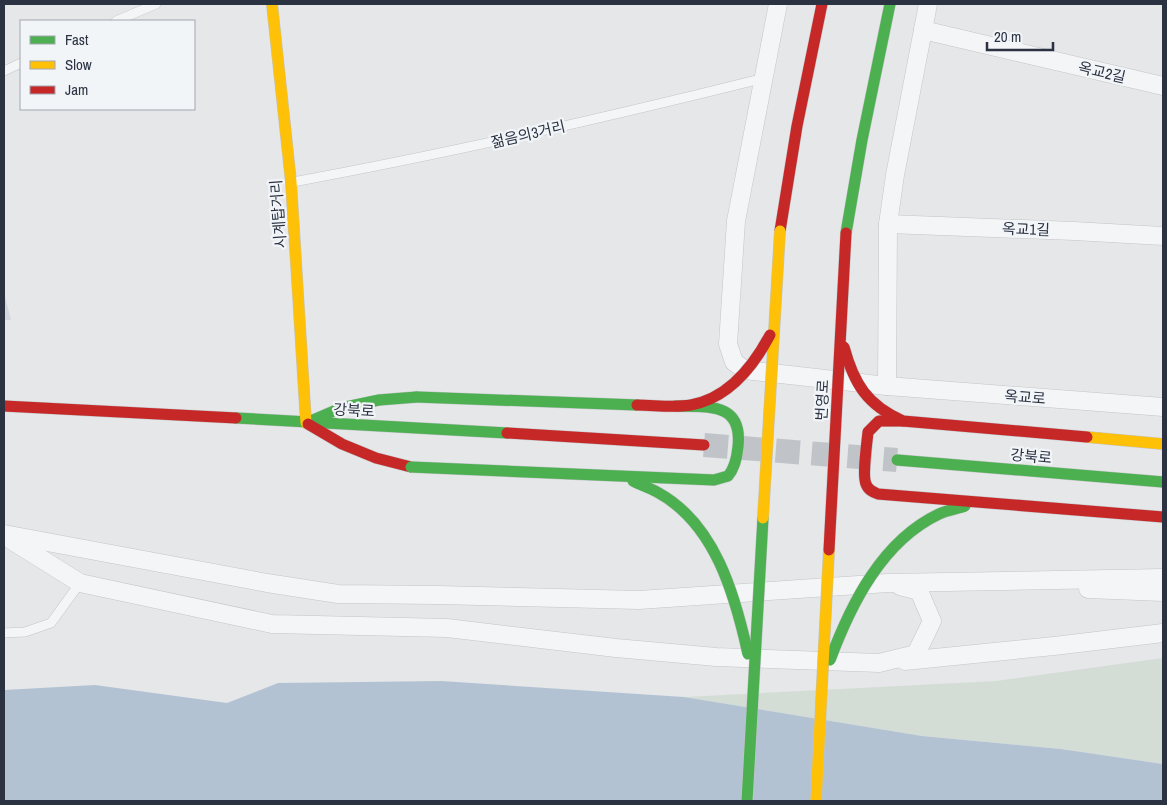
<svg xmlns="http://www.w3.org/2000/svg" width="1167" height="805" font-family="'Archivo Narrow','Noto Sans KR',sans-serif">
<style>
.built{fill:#d3d6dc}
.green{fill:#d4ddd5}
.water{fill:#b3c2d3}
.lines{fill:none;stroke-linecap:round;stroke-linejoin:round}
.secondary-tunnel{stroke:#c0c3c8;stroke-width:24;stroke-dasharray:24 12;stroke-linecap:butt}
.lane-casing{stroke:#c3c5c7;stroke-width:10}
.street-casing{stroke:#c3c5c7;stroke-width:19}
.fast-casing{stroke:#c3c5c7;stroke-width:12}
.slow-casing{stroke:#c3c5c7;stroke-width:12}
.jam-casing{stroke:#c3c5c7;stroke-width:12}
.lane{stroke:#f4f5f6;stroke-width:9}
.street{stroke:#f4f5f6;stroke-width:18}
.fast{stroke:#4caf50;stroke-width:11}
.slow{stroke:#ffc107;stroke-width:11}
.jam{stroke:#c62828;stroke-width:11}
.fast-bridge-casing{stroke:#c3c5c7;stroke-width:12;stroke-linecap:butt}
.slow-bridge-casing{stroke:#c3c5c7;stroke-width:12;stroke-linecap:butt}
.jam-bridge-casing{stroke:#c3c5c7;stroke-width:12;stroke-linecap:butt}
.fast-bridge{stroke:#4caf50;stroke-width:11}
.slow-bridge{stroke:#ffc107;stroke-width:11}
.jam-bridge{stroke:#c62828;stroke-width:11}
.labels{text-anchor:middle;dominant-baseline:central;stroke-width:4.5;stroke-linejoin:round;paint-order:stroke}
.street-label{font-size:15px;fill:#2b3343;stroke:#f2f5f8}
</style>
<rect width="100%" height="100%" fill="#e5e7e9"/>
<path class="built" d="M4,293L11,320H4Z"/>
<path class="green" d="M1163,658V764L1061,749L922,736L684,697L996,681Z"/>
<path class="water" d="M441,681L684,697L922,736L1061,749L1163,764V801H4V690L95,685L227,703L278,683Z"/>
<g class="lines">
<path class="secondary-tunnel" d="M704,445L897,460"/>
<defs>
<g id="lane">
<path d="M116,21L156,4"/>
<path d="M4,71L21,63"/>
<path d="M293,182C451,153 608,117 764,78"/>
<path d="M4,633L25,632L51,623L80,583"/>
</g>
<g id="street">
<path d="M778,4L736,221L728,344L734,362L745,370L887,386L1163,407"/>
<path d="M923,30L1163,86"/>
<path d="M888,224L1074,231L1163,236"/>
<path d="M887,386L888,224L895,175L928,4"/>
<path d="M4,534L267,583L338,594L438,595L639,600L888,583L1163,578"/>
<path d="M11,540L80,583L272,624L447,628L616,648L716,657L879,663L916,654L932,621L919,591L900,586"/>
<path d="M1088,589L1163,592"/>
<path d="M905,661L1054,646L1163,633"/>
</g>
<g id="fast">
<path d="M846,233L862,140L890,4"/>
<path d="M236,418L507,433"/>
<path d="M313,420L341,408L379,400L417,397"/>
<path d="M897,460L1163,482"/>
</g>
<path id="slow" d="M272,4L291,182L306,423"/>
<g id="jam">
<path d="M780,231L797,126L822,4"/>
<path d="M4,406L236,418"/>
<path d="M308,424L342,444L376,458L411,467"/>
<path d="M507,433L704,445"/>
</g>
</defs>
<use href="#lane" class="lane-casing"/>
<use href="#street" class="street-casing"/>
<use href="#fast" class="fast-casing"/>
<use href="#slow" class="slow-casing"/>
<use href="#jam" class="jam-casing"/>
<use href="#lane" class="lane"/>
<use href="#street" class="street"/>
<use href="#fast" class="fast"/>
<use href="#slow" class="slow"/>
<use href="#jam" class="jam"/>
<defs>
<g id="fast-bridge">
<path d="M417,397L637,405"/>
<path d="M411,467L714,480L728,476C735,468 737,457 738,447C743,402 708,407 676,406"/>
<path d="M633,481C641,485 650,488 657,492C715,523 735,595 748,654"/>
<path d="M830,660C851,604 882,541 939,514C947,510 957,509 965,506"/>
<path d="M747,801L763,518"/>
</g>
<g id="slow-bridge">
<path d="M1087,437L1163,444"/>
<path d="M763,518L780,231"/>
<path d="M816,801L829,550"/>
</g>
<g id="jam-bridge">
<path d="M844,347C854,384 867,405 903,421L1087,437"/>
<path d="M637,405C654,405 674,408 691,405C729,398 753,367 770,335"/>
<path d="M903,421H879L868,432C867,443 862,475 866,484C868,490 873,492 878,494L1163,517"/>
<path d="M829,550L846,233"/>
</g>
</defs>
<use href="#fast-bridge" class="fast-bridge-casing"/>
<use href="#slow-bridge" class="slow-bridge-casing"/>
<use href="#jam-bridge" class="jam-bridge-casing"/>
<use href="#fast-bridge" class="fast-bridge"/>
<use href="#slow-bridge" class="slow-bridge"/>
<use href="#jam-bridge" class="jam-bridge"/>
</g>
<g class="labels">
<g class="street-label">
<text transform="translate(1102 72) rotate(13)">옥교2길</text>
<text transform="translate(528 134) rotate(-13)">젊음의3거리</text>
<text transform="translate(278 214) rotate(-94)">시계탑거리</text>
<text transform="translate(1026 229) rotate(2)">옥교1길</text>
<text transform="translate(1025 397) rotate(4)">옥교로</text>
<text transform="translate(822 400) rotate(-87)">번영로</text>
<text transform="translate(354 410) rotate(3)">강북로</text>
<text transform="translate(1031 456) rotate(5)">강북로</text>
</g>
</g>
<rect width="1167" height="805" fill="none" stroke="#2b3343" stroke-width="10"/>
<rect x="20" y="20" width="175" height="90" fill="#f2f5f8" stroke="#a2a7b0"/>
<rect x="30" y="36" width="25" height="8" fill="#4caf50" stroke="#a2a7b0"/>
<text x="65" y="45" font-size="15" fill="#2b3343">Fast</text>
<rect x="30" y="61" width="25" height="8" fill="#ffc107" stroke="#a2a7b0"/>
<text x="65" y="70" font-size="15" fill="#2b3343">Slow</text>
<rect x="30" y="86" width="25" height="8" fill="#c62828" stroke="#a2a7b0"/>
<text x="65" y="95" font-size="15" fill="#2b3343">Jam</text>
<path d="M987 42v8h66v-8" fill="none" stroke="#2b3343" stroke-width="2.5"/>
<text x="994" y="42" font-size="15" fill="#2b3343" stroke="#f2f5f8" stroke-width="4" paint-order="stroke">20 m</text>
</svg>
